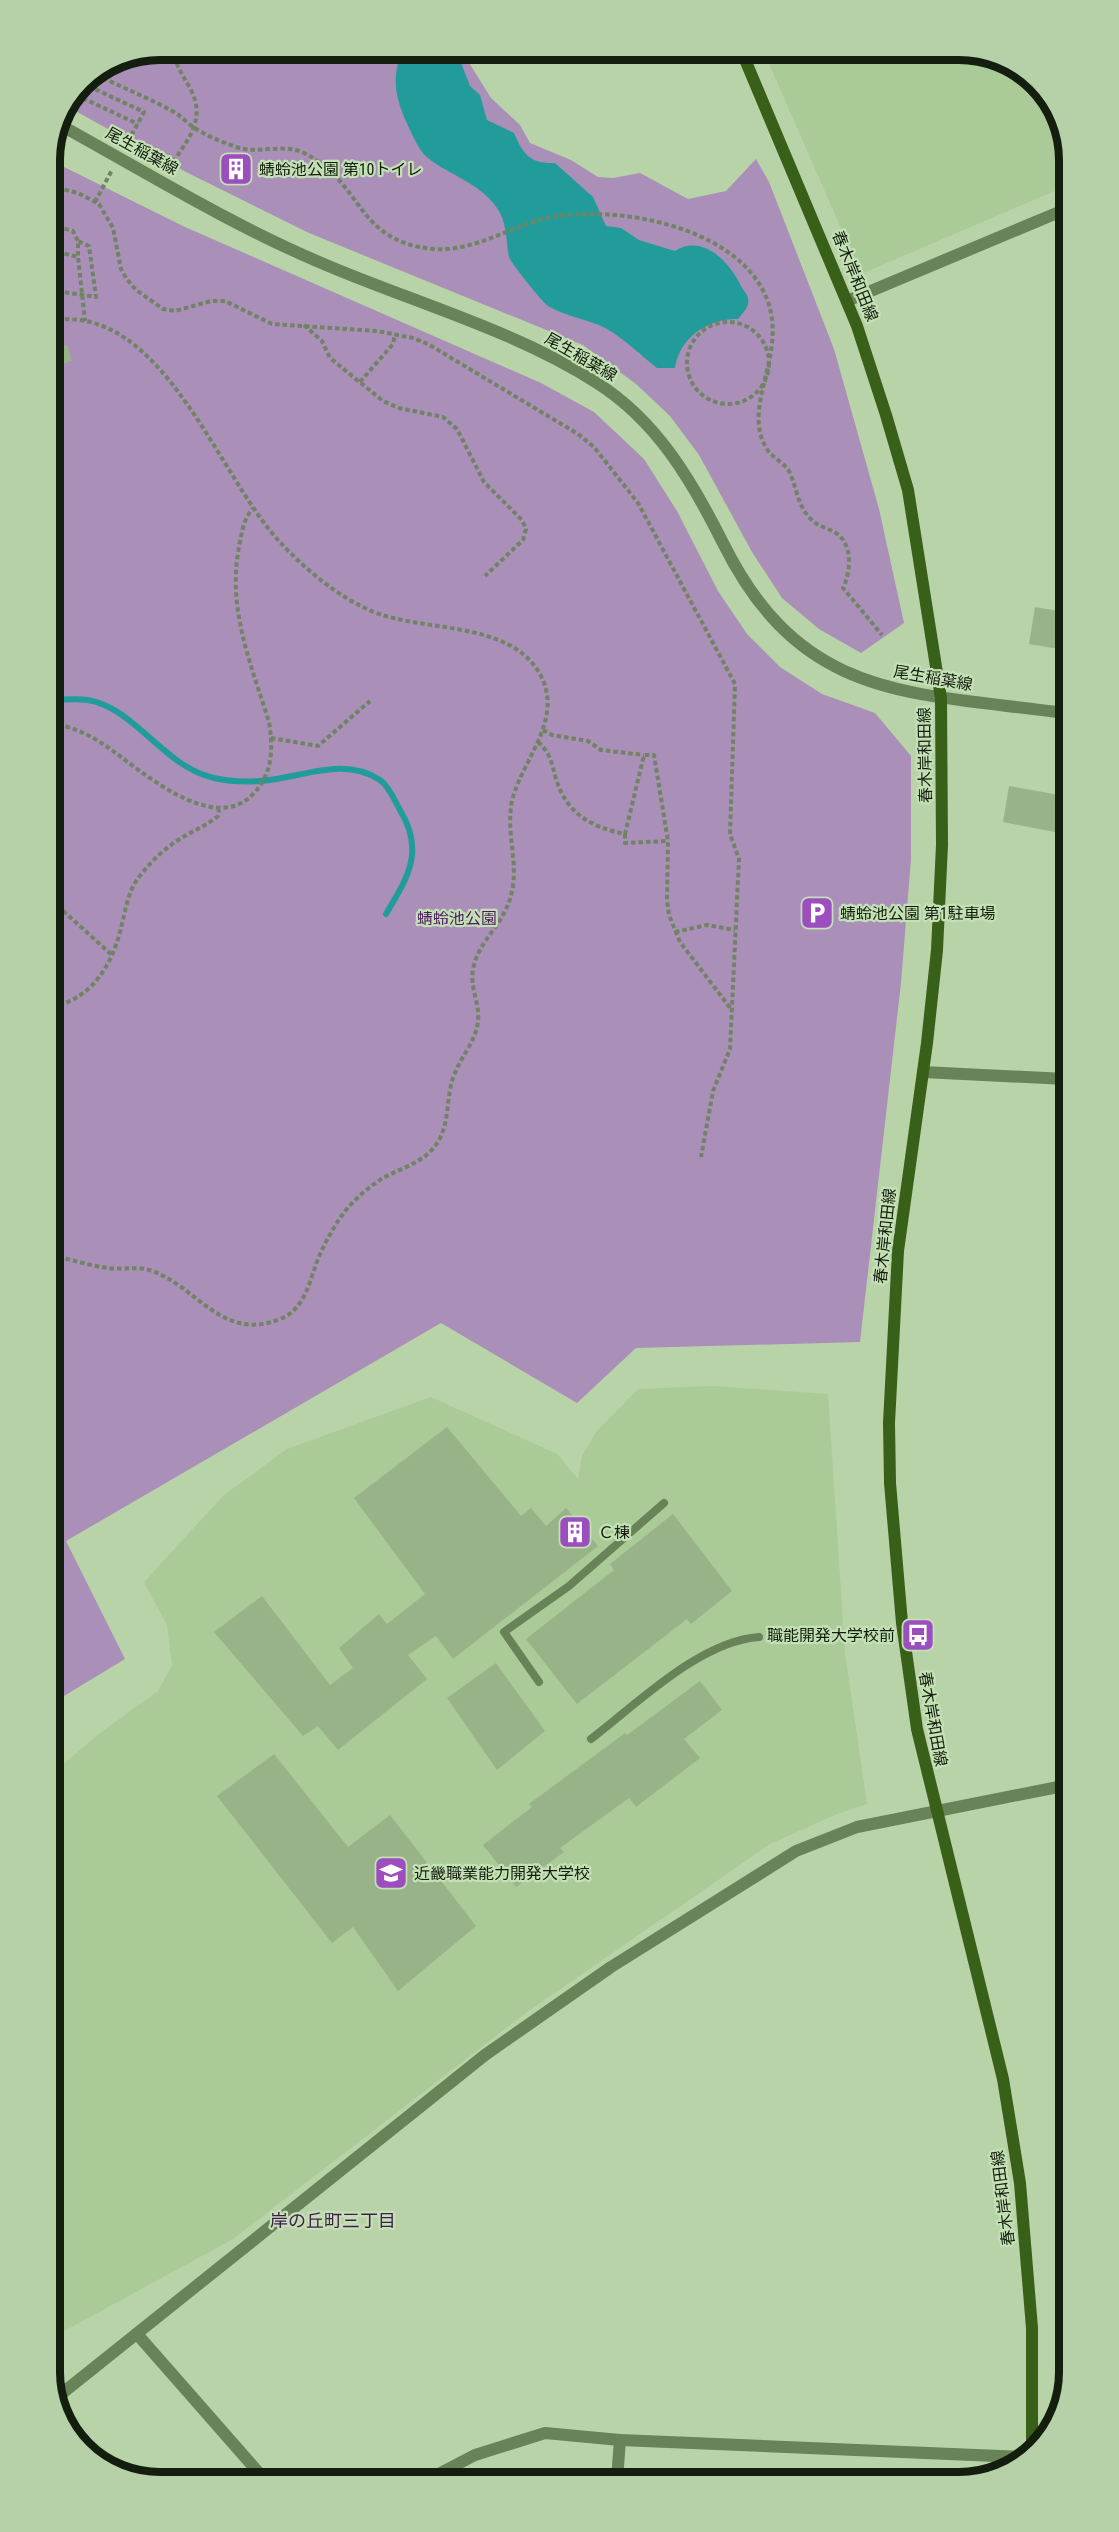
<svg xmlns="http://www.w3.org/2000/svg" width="1119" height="2532" font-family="'Roboto Condensed','Noto Sans JP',sans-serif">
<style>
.built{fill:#aaca98}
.green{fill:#aa8fb8}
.water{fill:#229c9b}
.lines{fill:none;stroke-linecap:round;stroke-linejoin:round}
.stream{stroke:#229c9b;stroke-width:6}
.building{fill:#99b389}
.path{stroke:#708364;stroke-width:4;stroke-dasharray:4.5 3;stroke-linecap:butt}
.service{stroke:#678357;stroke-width:8}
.minor{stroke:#678357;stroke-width:12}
.tertiary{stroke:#678357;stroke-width:12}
.secondary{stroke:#386019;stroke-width:12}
.labels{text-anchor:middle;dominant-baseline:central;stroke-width:4.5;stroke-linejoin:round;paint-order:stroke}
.street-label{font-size:16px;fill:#141e0e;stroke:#c4e0b5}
.poi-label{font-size:16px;fill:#141e0e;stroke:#c4e0b5;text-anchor:start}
.park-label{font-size:16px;fill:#4d1863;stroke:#c4e0b5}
.neighbourhood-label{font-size:18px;fill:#411b51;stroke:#c4e0b5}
.rim{fill:none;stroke:#141e0e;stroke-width:8}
</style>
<rect width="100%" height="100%" fill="#b8d3a8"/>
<g class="built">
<path d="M763,50H967L1027,73L1064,124V187L861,274Z"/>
<path d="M711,1386L828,1394L845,1653L867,1804L837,1814L770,1844L527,2012L233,2239L55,2336L54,1772L100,1733L158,1691L172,1665L167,1625L144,1582L224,1495L287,1449L431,1397L557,1454L578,1479L582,1456L596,1432L638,1389Z"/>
</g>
<g class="green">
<path d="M160,50H461L491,98L520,125L530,143L571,160L598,177L613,178L640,173L688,199L726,191L756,159L769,182L834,349L879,509L904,623L861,653L819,629L782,598L752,552L699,455L670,416L636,384L583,345L309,233L184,171L70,108L82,82L118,58Z"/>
<path d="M50,160L185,227L541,383L594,412L644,459L677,511L718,591L747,634L780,667L822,694L875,713L911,756V859L901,983L860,1342L636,1348L577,1403L441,1323L66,1541L125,1659L54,1702Z"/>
</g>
<path class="water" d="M403,50H456L470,86L480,95L487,120L514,133C523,154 530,164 555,163L593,197L606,226L621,228L639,240L675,251C702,234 728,260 740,284C743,291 750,295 748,304C747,309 741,315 738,319C708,318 679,338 675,368H657C640,355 626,340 607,329C589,319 566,317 548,306C542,302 511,263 509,257C506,242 507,226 500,213C484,184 452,177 428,158C420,152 415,140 411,132C397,103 389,81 403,50Z"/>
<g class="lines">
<path class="stream" d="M51,700C63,700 76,698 88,700C135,708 164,767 214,778C227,781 246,782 260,781C299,779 343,755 380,780C389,786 395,801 400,810C425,851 408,877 386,914"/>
</g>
<g class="building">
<path d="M228,154L251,160L245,184L222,179Z"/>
<path d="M67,345L72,361L50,368V350Z"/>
<path d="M1035,607L1065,612V650L1029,644Z"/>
<path d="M1009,786L1065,796V834L1003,822Z"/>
<path d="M447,1427L521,1516L531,1508L546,1526L566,1508L598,1546L453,1659L436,1636L408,1655L427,1679L338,1750L318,1726L303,1736L214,1632L262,1596L330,1685L353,1668L339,1648L379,1614L387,1624L425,1594L354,1498Z"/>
<path d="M673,1514L732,1591L691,1624L687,1619L577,1704L526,1639L614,1570L610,1564Z"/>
<path d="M496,1663L545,1731L497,1770L447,1698Z"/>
<path d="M700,1681L722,1710L684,1739L700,1758L636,1807L629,1798L560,1848L564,1852L516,1887L483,1845L532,1807L529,1804L625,1733L627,1735Z"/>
<path d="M274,1754L348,1847L390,1815L476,1926L398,1991L353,1927L332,1943L217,1796Z"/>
</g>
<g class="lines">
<g class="path">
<path d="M82,83L144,112L126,145"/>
<path d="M89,86L95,74C121,87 149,98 174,112C181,116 186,122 192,126C204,135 222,142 236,147C259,155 284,142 306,154C364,184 355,241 433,249C472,252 506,229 543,219C606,204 710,222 752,274C806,340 733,403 769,452C775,459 784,463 789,471C796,485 797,503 808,516C815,526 826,527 836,533C853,544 851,571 843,588L882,635"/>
<path d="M76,95L138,124"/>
<path d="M173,162C190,137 206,118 190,88C182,74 176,66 173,50"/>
<path d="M50,186L78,193L99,204L113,228L121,269L126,278L136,290L163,309L175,311L211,301H225L272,324L377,331L413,338L428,344L578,434L594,447L638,503L735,684L730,834L739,859L730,1049L713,1091L701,1157"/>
<path d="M95,202L112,170"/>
<path d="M50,225L73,231L78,241V257"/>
<path d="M50,250L78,257L85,321"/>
<path d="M50,290L96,297L89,246L78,241"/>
<path d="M50,321C161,300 218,476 279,541C304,568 334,594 369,610C420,633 509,619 540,674C564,718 525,756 513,797C505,827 517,856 513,886C507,924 482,935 474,965C468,985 480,1002 478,1021C476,1041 462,1055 455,1073C446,1093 450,1116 441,1136C430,1161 405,1166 383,1178C370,1186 356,1198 346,1210C336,1223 328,1237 321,1252C310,1275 308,1308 280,1319C221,1343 196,1284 149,1270C136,1266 122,1270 108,1268C90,1266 71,1259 53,1256"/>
<circle cx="728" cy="363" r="41"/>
<path d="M304,325L322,341L330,358L383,401L399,408L443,417L457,429L484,482L522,520L526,529L523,540L485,576"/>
<path d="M360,382L393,344L395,334"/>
<path d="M51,723C71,726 90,735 106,746C142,771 216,839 256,791C273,771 273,747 269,722C251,664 227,609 239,547C242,532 243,520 253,508"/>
<path d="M543,730L552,735L588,741L601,750L644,755"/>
<path d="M271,738L318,746L370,701"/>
<path d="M538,742C550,752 552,764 556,779C567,814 591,827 625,834L644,755H654L668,841L667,900L669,915L680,942L731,1009"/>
<path d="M625,834V843L668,841"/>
<path d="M52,901L112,955"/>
<path d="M675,932L707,925L735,930"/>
<path d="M52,1007C94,998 113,963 122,924C126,908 128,891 139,877C151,861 166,847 183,837C195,830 207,825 218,816L219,810"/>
</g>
<g class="service">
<path d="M539,1682L504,1632L569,1586L664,1503"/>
<path d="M591,1739C637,1704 700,1641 759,1637"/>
</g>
<g class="minor">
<path d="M923,1072L1066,1079"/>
<path d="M137,2334L266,2481"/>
<path d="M55,2399L485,2055L611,1967L796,1851L857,1827L1068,1785"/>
<path d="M617,2479L620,2440"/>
<path d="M427,2480L475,2455L545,2433L620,2440L1021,2457"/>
</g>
<g class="tertiary">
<path d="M62,126C147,173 230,224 319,262C409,301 515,330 597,383C657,421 692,481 723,543C802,702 911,692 1065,713"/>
<path d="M847,301L1064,210"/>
</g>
<path class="secondary" d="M741,50L857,326L886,415L908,490L941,698L942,845L937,950L927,1043L898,1251L889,1423L890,1483L902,1623L917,1729L1003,2079L1020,2183L1032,2328V2448"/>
</g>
<defs>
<symbol id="building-square" viewBox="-11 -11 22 22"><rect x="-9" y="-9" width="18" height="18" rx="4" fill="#9c4ebe" stroke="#c4e0b5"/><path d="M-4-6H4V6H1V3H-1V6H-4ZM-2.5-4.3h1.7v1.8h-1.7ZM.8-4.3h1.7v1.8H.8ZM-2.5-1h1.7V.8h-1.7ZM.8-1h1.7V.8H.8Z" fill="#fff"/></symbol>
<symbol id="parking-square" viewBox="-11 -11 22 22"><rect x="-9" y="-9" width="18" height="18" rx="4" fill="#9c4ebe" stroke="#c4e0b5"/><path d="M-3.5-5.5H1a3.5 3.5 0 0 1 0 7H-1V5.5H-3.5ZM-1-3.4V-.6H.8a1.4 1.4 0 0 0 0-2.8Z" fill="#fff"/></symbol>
<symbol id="bus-square" viewBox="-11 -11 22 22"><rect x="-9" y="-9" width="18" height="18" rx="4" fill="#9c4ebe" stroke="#c4e0b5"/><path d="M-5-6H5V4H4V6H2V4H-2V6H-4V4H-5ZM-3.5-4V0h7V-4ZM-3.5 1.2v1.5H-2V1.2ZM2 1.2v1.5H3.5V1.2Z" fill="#fff"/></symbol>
<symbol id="university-square" viewBox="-11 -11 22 22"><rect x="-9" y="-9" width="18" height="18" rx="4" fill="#9c4ebe" stroke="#c4e0b5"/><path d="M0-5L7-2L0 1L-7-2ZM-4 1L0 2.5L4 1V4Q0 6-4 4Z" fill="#fff"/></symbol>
</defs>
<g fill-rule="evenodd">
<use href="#building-square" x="217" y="150" width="38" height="38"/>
<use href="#parking-square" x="798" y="894" width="38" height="38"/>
<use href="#building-square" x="556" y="1513" width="38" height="38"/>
<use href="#bus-square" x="899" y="1616" width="38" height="38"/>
<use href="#university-square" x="372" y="1854" width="38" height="38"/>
</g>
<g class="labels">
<g class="street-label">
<text transform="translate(142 151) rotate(29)">尾生稲葉線</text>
<text transform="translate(855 276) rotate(68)">春木岸和田線</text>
<text transform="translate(581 357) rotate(30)">尾生稲葉線</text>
<text transform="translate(933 678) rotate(10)">尾生稲葉線</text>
<text transform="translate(925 755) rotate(-91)">春木岸和田線</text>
<text transform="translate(885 1236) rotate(-84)">春木岸和田線</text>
<text transform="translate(933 1719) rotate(80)">春木岸和田線</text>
<text transform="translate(1003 2198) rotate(-97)">春木岸和田線</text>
</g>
<g class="poi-label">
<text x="259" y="169">蜻蛉池公園 第10トイレ</text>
<text x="840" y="913">蜻蛉池公園 第1駐車場</text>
<text x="598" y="1532">Ｃ棟</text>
<text x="895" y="1635" text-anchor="end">職能開発大学校前</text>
<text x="414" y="1873">近畿職業能力開発大学校</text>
</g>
<g class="park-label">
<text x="457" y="918">蜻蛉池公園</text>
</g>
<g class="neighbourhood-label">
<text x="333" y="2220">岸の丘町三丁目</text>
</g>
</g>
<path d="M0 0H1119V2532H0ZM160 60H959A100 100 0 0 1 1059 160V2372A100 100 0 0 1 959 2472H160A100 100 0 0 1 60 2372V160A100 100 0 0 1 160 60Z" fill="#b6d0a8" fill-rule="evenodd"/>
<path class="rim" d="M160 60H959A100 100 0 0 1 1059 160V2372A100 100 0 0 1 959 2472H160A100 100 0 0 1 60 2372V160A100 100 0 0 1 160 60Z"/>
</svg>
